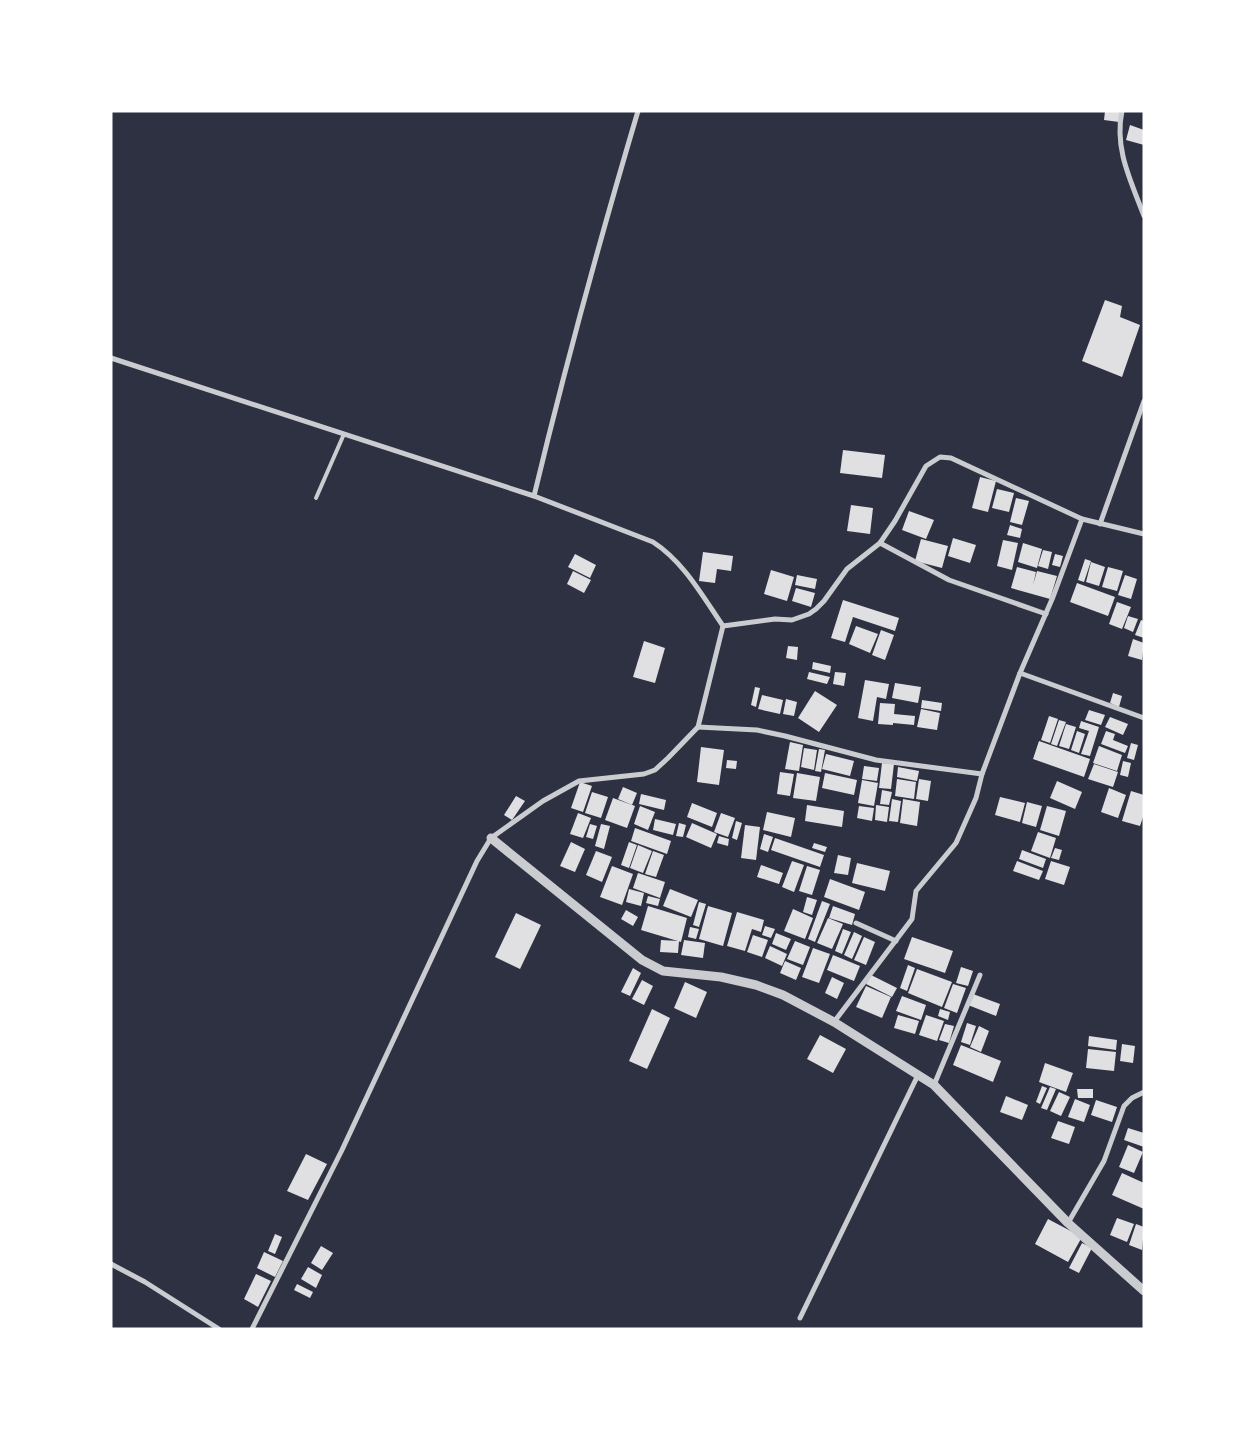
<svg xmlns="http://www.w3.org/2000/svg" width="1255" height="1440" font-family="'Archivo Narrow',sans-serif">
<style>
.building{fill:#e0e0e3}
.lines{fill:none;stroke-linecap:round;stroke-linejoin:round}
.service{stroke:#caccd0;stroke-width:4}
.minor{stroke:#caccd0;stroke-width:5}
.tertiary{stroke:#caccd0;stroke-width:9}
</style>
<rect width="100%" height="100%" fill="#2d3142"/>
<g class="building">
<path d="M1105,111H1121L1119,122L1104,120Z"/>
<path d="M1130,125L1144,130V145L1126,140Z"/>
<path d="M1105,300L1122,306L1120,317L1140,325L1122,377L1082,361Z"/>
<path d="M843,450L885,455L882,478L840,473Z"/>
<path d="M980,477L996,481L988,512L972,508Z"/>
<path d="M997,489L1014,493L1009,512L992,508Z"/>
<path d="M1016,498L1029,501L1022,525L1010,522Z"/>
<path d="M851,505L873,508L870,534L847,531Z"/>
<path d="M909,511L934,520L926,539L902,530Z"/>
<path d="M1010,525L1022,529L1020,538L1007,535Z"/>
<path d="M953,538L976,545L970,563L948,556Z"/>
<path d="M921,539L948,546L942,568L915,561Z"/>
<path d="M1003,540L1018,543L1012,570L997,566Z"/>
<path d="M1023,543L1042,549L1037,568L1018,562Z"/>
<path d="M1043,550L1052,552L1048,569L1038,566Z"/>
<path d="M703,552L733,556L731,571L717,569L715,583L699,581Z"/>
<path d="M575,554L596,565L590,578L568,567Z"/>
<path d="M1055,554L1063,556L1060,567L1052,565Z"/>
<path d="M1085,559L1091,561L1084,582L1078,580Z"/>
<path d="M1091,562L1105,567L1099,586L1086,582Z"/>
<path d="M1017,567L1036,572L1033,585L1037,571L1057,576L1050,599L1011,588Z"/>
<path d="M1108,567L1123,571L1117,591L1102,587Z"/>
<path d="M771,570L794,577L787,601L764,594Z"/>
<path d="M573,571L591,580L584,593L567,584Z"/>
<path d="M797,575L817,579L815,589L795,585Z"/>
<path d="M1125,575L1137,579L1131,599L1118,595Z"/>
<path d="M1077,583L1115,597L1108,616L1070,602Z"/>
<path d="M796,588L815,593L811,607L792,601Z"/>
<path d="M843,600L899,618L895,631L853,617L845,642L831,638Z"/>
<path d="M1117,602L1131,607L1122,629L1109,624Z"/>
<path d="M1128,616L1138,619L1133,632L1124,628Z"/>
<path d="M1141,620L1144,621V638L1135,635Z"/>
<path d="M856,626L878,634L870,653L849,644Z"/>
<path d="M881,630L894,635L885,660L872,655Z"/>
<path d="M1133,639L1144,643L1142,660L1128,656Z"/>
<path d="M644,641L665,648L655,683L633,677Z"/>
<path d="M788,646L798,647L797,660L786,658Z"/>
<path d="M813,662L831,666L830,673L812,669Z"/>
<path d="M809,672L830,677L827,684L807,679Z"/>
<path d="M835,672L846,673L844,686L833,684Z"/>
<path d="M865,680L889,684L886,699L877,697L873,721L858,718Z"/>
<path d="M895,683L921,687L918,703L892,698Z"/>
<path d="M755,687L760,688L756,707L751,705Z"/>
<path d="M815,691L837,705L819,732L798,718Z"/>
<path d="M1113,693L1122,696L1119,707L1110,703Z"/>
<path d="M762,695L783,700L780,714L758,709Z"/>
<path d="M786,699L797,702L794,716L783,714Z"/>
<path d="M922,700L942,703L941,711L921,708Z"/>
<path d="M880,703L895,704L894,714L915,716L914,725L893,723V725L878,724Z"/>
<path d="M921,709L940,713L937,730L917,727Z"/>
<path d="M1089,710L1105,715L1101,725L1085,720Z"/>
<path d="M1049,716L1058,719L1050,743L1041,740Z"/>
<path d="M1110,717L1128,724L1123,735L1105,727Z"/>
<path d="M1059,720L1066,722L1057,746L1051,744Z"/>
<path d="M1081,721L1099,727L1090,756L1081,754L1089,731L1079,728Z"/>
<path d="M1066,724L1076,727L1069,749L1059,746Z"/>
<path d="M1077,731L1085,734L1079,753L1071,750Z"/>
<path d="M1106,731L1115,734L1113,740L1128,746L1125,753L1101,744Z"/>
<path d="M1039,741L1090,759L1084,777L1033,759Z"/>
<path d="M790,742L803,745L799,771L785,769Z"/>
<path d="M1131,743L1138,745L1134,760L1127,758Z"/>
<path d="M1099,746L1122,755L1117,771L1093,763Z"/>
<path d="M701,747L724,750L719,785L697,782Z"/>
<path d="M804,748L817,750L814,770L801,767Z"/>
<path d="M819,749L825,750L821,772L815,771Z"/>
<path d="M826,754L854,761L850,776L822,769Z"/>
<path d="M727,760L737,761L736,769L726,768Z"/>
<path d="M1123,761L1131,763L1128,777L1120,775Z"/>
<path d="M882,763L894,764L891,789L879,788Z"/>
<path d="M1094,764L1118,772L1113,787L1088,779Z"/>
<path d="M864,766L879,768L877,781L862,779Z"/>
<path d="M898,767L919,771L917,781L897,777Z"/>
<path d="M780,772L794,774L790,796L777,794Z"/>
<path d="M797,773L820,777L816,801L793,798Z"/>
<path d="M825,773L857,780L854,795L822,788Z"/>
<path d="M897,779L916,782L914,799L895,796Z"/>
<path d="M919,779L931,781L928,801L916,799Z"/>
<path d="M862,780L878,783L874,806L858,803Z"/>
<path d="M1057,781L1082,792L1075,809L1050,798Z"/>
<path d="M580,782L592,786L583,812L571,808Z"/>
<path d="M623,787L637,793L632,805L618,799Z"/>
<path d="M1109,788L1126,795L1118,818L1101,812Z"/>
<path d="M882,790L892,792L889,805L880,804Z"/>
<path d="M1131,791L1144,795V814L1140,826L1122,821Z"/>
<path d="M592,792L608,797L601,818L585,813Z"/>
<path d="M641,794L666,800L664,810L639,804Z"/>
<path d="M516,796L525,801L512,820L504,815Z"/>
<path d="M1000,797L1025,803L1020,822L995,815Z"/>
<path d="M613,798L635,806L627,828L605,820Z"/>
<path d="M892,799L901,801L898,822L889,821Z"/>
<path d="M903,799L920,802L917,826L900,823Z"/>
<path d="M1027,802L1042,806L1036,827L1022,823Z"/>
<path d="M692,803L717,813L712,827L687,817Z"/>
<path d="M807,805L844,811L842,827L805,821Z"/>
<path d="M876,805L889,807L887,822L875,820Z"/>
<path d="M640,806L655,812L648,830L634,824Z"/>
<path d="M859,806L874,808L872,821L857,818Z"/>
<path d="M1047,806L1066,811L1059,836L1040,830Z"/>
<path d="M767,812L795,818L791,837L763,830Z"/>
<path d="M578,813L591,818L583,838L570,834Z"/>
<path d="M721,813L735,818L728,837L714,832Z"/>
<path d="M655,819L676,824L673,835L653,830Z"/>
<path d="M736,821L742,823L737,840L732,838Z"/>
<path d="M679,823L686,825L683,837L676,836Z"/>
<path d="M692,823L717,834L711,848L686,837Z"/>
<path d="M590,824L597,826L593,839L586,837Z"/>
<path d="M601,824L610,826L604,849L595,846Z"/>
<path d="M745,825L760,827L756,860L741,858Z"/>
<path d="M635,828L671,841L667,854L631,841Z"/>
<path d="M1038,832L1056,838L1050,858L1031,851Z"/>
<path d="M764,834L773,837L768,852L760,849Z"/>
<path d="M719,836L729,839L728,846L717,843Z"/>
<path d="M775,838L824,855L820,867L771,850Z"/>
<path d="M571,842L585,849L575,872L560,866Z"/>
<path d="M629,842L637,845L629,868L621,865Z"/>
<path d="M814,843L827,847L825,852L812,848Z"/>
<path d="M638,845L652,851L643,873L630,868Z"/>
<path d="M1055,848L1062,850L1059,860L1051,858Z"/>
<path d="M1022,850L1046,859L1043,868L1019,859Z"/>
<path d="M596,851L612,857L602,882L586,875Z"/>
<path d="M653,851L664,855L656,877L645,874Z"/>
<path d="M838,855L851,858L848,875L834,873Z"/>
<path d="M792,861L804,865L794,892L782,887Z"/>
<path d="M1017,861L1043,871L1039,880L1013,871Z"/>
<path d="M1051,861L1070,867L1064,885L1045,879Z"/>
<path d="M857,863L890,871L885,891L852,883Z"/>
<path d="M761,865L783,873L779,884L757,877Z"/>
<path d="M612,866L633,874L622,905L600,897Z"/>
<path d="M807,866L820,870L812,895L799,891Z"/>
<path d="M638,873L665,882L660,898L633,888Z"/>
<path d="M830,879L865,892L859,910L824,897Z"/>
<path d="M629,889L644,893L641,906L626,902Z"/>
<path d="M670,889L698,900L691,917L663,906Z"/>
<path d="M648,896L660,899L658,906L646,903Z"/>
<path d="M807,897L817,900L812,915L803,912Z"/>
<path d="M822,901L830,904L815,942L808,939Z"/>
<path d="M699,902L706,904L699,927L693,925Z"/>
<path d="M648,906L687,918L681,942L641,930Z"/>
<path d="M708,906L732,913L723,946L699,939Z"/>
<path d="M833,906L855,914L852,925L829,918Z"/>
<path d="M793,909L813,918L805,939L784,931Z"/>
<path d="M626,910L638,917L633,926L621,919Z"/>
<path d="M737,912L764,920L761,932L752,929L745,951L727,946Z"/>
<path d="M516,913L541,925L520,969L495,957Z"/>
<path d="M828,918L843,924L832,949L817,943Z"/>
<path d="M765,926L775,929L771,938L762,935Z"/>
<path d="M690,927L699,929L696,939L688,937Z"/>
<path d="M843,929L851,932L842,954L835,951Z"/>
<path d="M854,932L862,936L852,959L844,955Z"/>
<path d="M776,933L791,939L786,950L772,944Z"/>
<path d="M753,935L768,940L762,957L747,952Z"/>
<path d="M864,937L875,942L866,965L854,960Z"/>
<path d="M912,937L953,951L945,973L904,959Z"/>
<path d="M661,940L679,941L678,953L660,952Z"/>
<path d="M684,940L705,943L703,958L681,955Z"/>
<path d="M795,941L810,947L803,965L787,959Z"/>
<path d="M770,946L787,954L782,966L765,958Z"/>
<path d="M813,948L830,954L819,983L802,977Z"/>
<path d="M833,955L860,966L854,981L827,970Z"/>
<path d="M785,961L801,968L796,980L780,973Z"/>
<path d="M908,965L915,968L907,991L900,988Z"/>
<path d="M961,967L973,971L968,986L956,983Z"/>
<path d="M633,968L641,973L630,996L621,992Z"/>
<path d="M917,969L952,982L942,1007L908,993Z"/>
<path d="M871,975L897,988L892,997L866,984Z"/>
<path d="M832,977L844,983L837,999L825,993Z"/>
<path d="M642,980L653,986L644,1005L632,999Z"/>
<path d="M685,982L707,992L696,1018L674,1008Z"/>
<path d="M953,984L966,988L957,1013L944,1008Z"/>
<path d="M866,986L891,997L882,1018L856,1007Z"/>
<path d="M973,994L1000,1004L996,1016L968,1005Z"/>
<path d="M902,996L926,1005L921,1020L896,1011Z"/>
<path d="M652,1009L670,1018L647,1069L629,1061Z"/>
<path d="M940,1009L950,1012L948,1020L938,1016Z"/>
<path d="M898,1015L919,1021L915,1034L894,1028Z"/>
<path d="M926,1015L944,1021L937,1041L919,1035Z"/>
<path d="M967,1023L976,1026L970,1045L961,1042Z"/>
<path d="M945,1024L954,1026L949,1043L939,1040Z"/>
<path d="M979,1026L989,1031L981,1052L970,1047Z"/>
<path d="M820,1035L846,1049L833,1073L807,1059Z"/>
<path d="M1089,1036L1117,1040L1116,1050L1088,1046Z"/>
<path d="M1122,1044L1135,1046L1133,1063L1120,1061Z"/>
<path d="M961,1045L1001,1061L993,1082L953,1065Z"/>
<path d="M1088,1049L1116,1052L1114,1071L1086,1068Z"/>
<path d="M1045,1063L1073,1073L1066,1092L1039,1082Z"/>
<path d="M1042,1086L1047,1088L1040,1104L1036,1102Z"/>
<path d="M1050,1087L1056,1089L1047,1110L1041,1108Z"/>
<path d="M1077,1089H1093V1098H1078Z"/>
<path d="M1059,1092L1070,1097L1061,1116L1050,1111Z"/>
<path d="M1006,1096L1028,1105L1022,1120L1000,1112Z"/>
<path d="M1075,1099L1090,1105L1084,1122L1068,1117Z"/>
<path d="M1096,1100L1117,1107L1112,1122L1091,1115Z"/>
<path d="M1058,1121L1075,1127L1069,1144L1051,1138Z"/>
<path d="M1128,1128L1144,1133V1147L1124,1140Z"/>
<path d="M1128,1145L1143,1152L1134,1173L1119,1167Z"/>
<path d="M306,1154L327,1164L308,1200L287,1191Z"/>
<path d="M1122,1173L1144,1183V1209L1112,1195Z"/>
<path d="M1117,1218L1134,1224L1127,1242L1110,1235Z"/>
<path d="M1048,1219L1082,1237L1068,1262L1035,1244Z"/>
<path d="M1136,1224L1144,1227L1142,1250L1129,1245Z"/>
<path d="M275,1234L282,1237L275,1254L268,1251Z"/>
<path d="M1082,1243L1092,1248L1079,1273L1069,1268Z"/>
<path d="M321,1246L333,1253L322,1270L311,1263Z"/>
<path d="M264,1252L283,1261L275,1277L257,1268Z"/>
<path d="M308,1267L322,1275L316,1288L301,1279Z"/>
<path d="M256,1274L271,1281L258,1307L244,1299Z"/>
<path d="M297,1284L313,1292L310,1298L294,1290Z"/>
</g>
<g class="lines">
<path class="service" d="M316,498L344,434"/>
<g class="minor">
<path d="M1122,111C1114,149 1131,181 1144,216"/>
<path d="M111,358L534,496"/>
<path d="M1100,524L1144,401"/>
<path d="M880,543L949,580L1046,614"/>
<path d="M723,626L775,619L792,620L809,614L816,609L824,601L847,569L880,543L895,521L926,466L940,457L951,458L1082,519L1144,534"/>
<path d="M1020,673L1144,718"/>
<path d="M698,727L757,730L785,736L876,760L982,774"/>
<path d="M856,923L896,941"/>
<path d="M834,1022L912,919L916,891L956,843L976,798L982,774L1020,673L1053,597L1082,519"/>
<path d="M934,1085L980,975"/>
<path d="M1068,1223L1104,1161L1124,1106L1132,1098L1144,1092"/>
<path d="M111,1264L145,1282L219,1329"/>
<path d="M800,1318L918,1075"/>
<path d="M252,1329L342,1150L477,861L491,838L543,801L579,781L644,774L655,770L668,758L698,727L723,626C703,597 684,562 653,542L534,496C565,367 600,239 638,111"/>
</g>
<path class="tertiary" d="M491,838L642,960L663,971L721,977L756,985L783,995L834,1022L934,1085L1068,1223L1144,1291"/>
</g>
<rect width="1255" height="1440" fill="none" stroke="#ffffff" stroke-width="225"/>
</svg>
